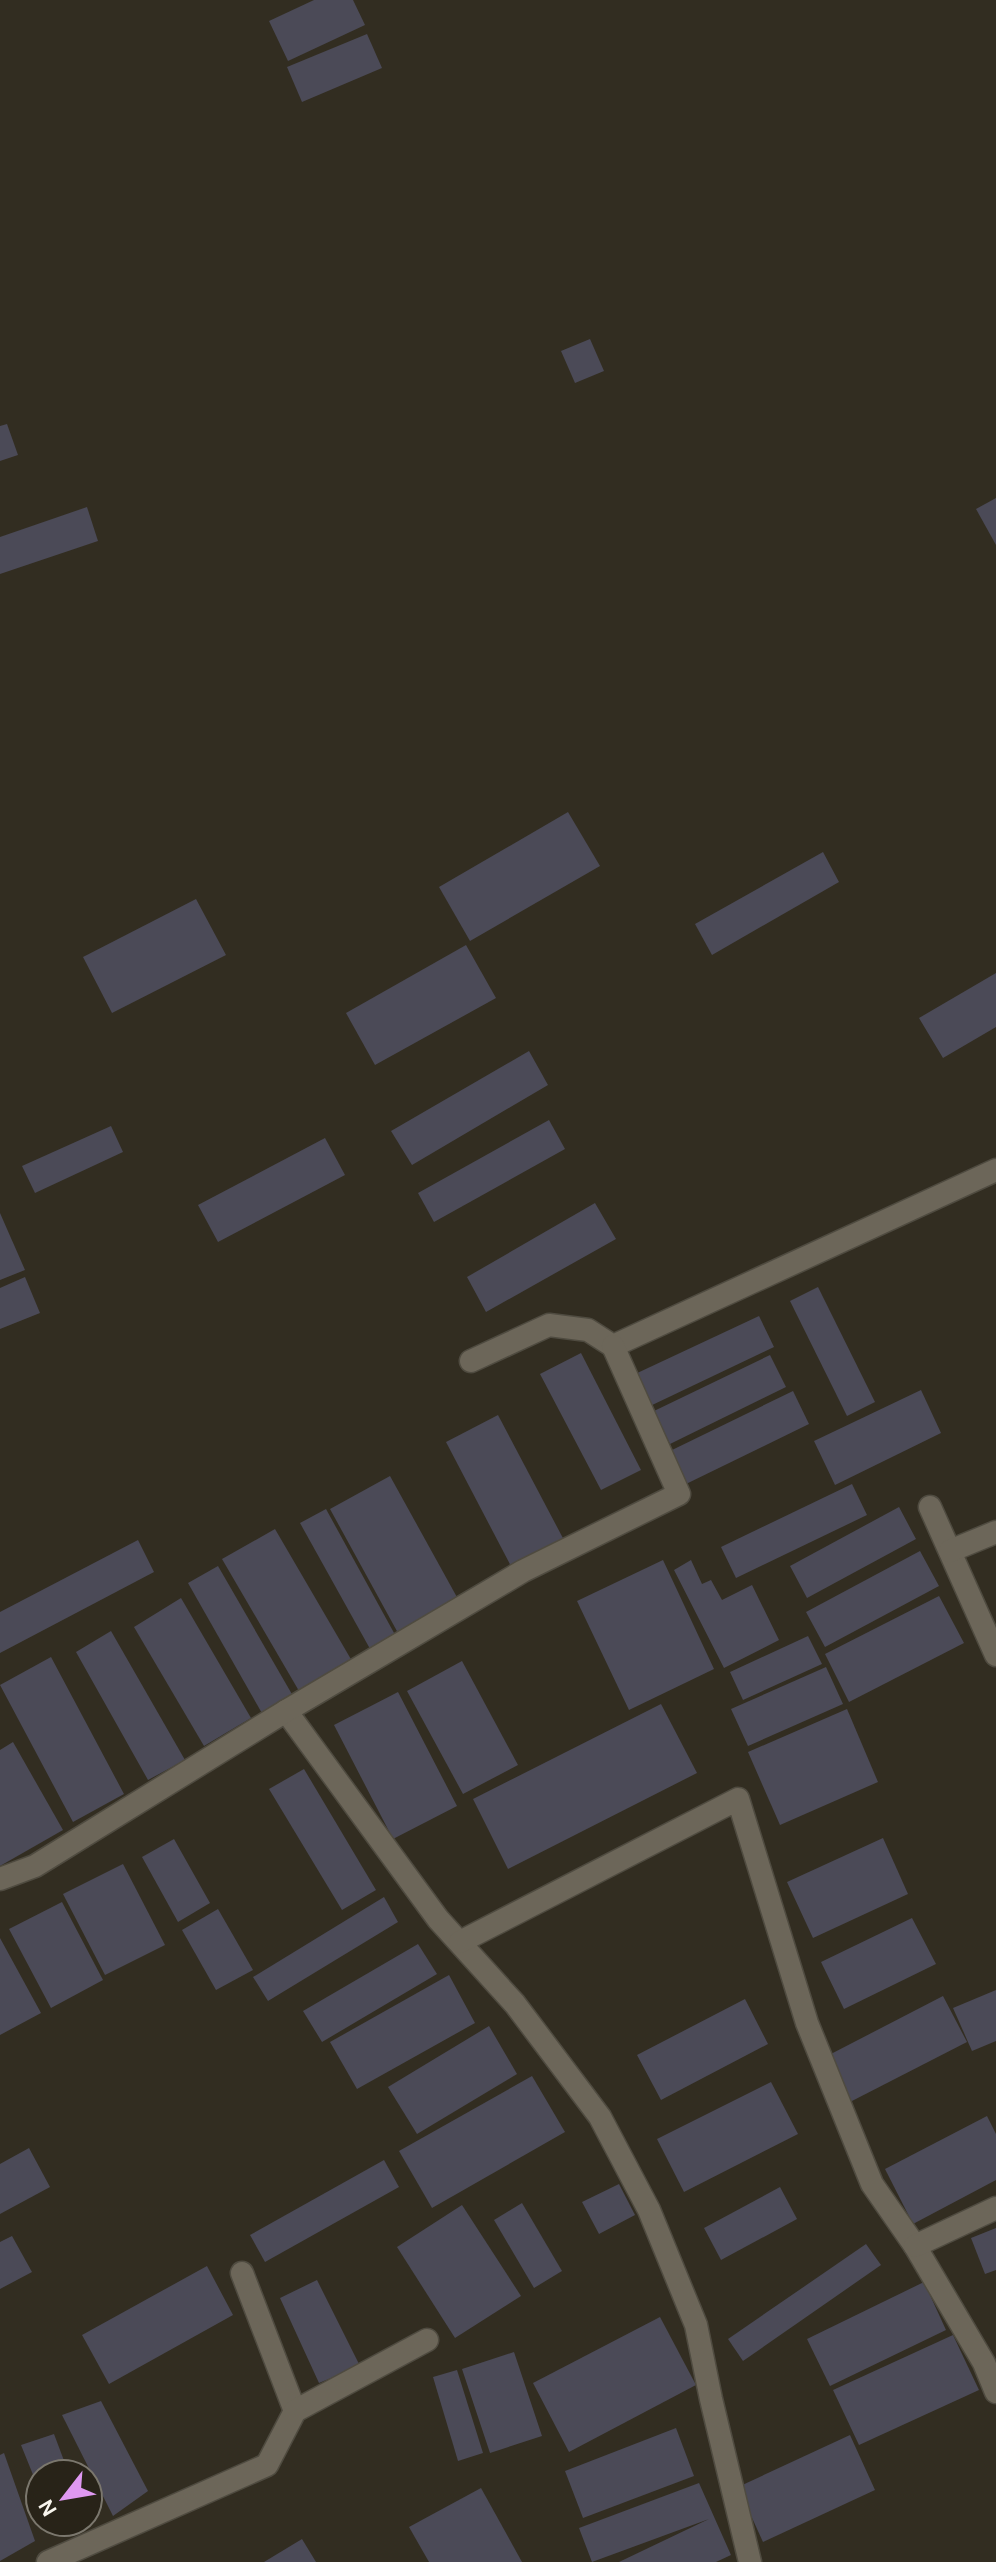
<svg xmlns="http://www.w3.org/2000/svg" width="996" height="2562" font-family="Karla,sans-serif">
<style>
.building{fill:#4b4a57}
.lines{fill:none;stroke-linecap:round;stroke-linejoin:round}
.minor-casing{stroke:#4f4b40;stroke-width:25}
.minor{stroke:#6c6659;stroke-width:22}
</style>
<rect width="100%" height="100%" fill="#322d21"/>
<g class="building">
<path d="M314,0H353L365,25L288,61L269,21Z"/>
<path d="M367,34L382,68L302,102L287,67Z"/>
<path d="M590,339L604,371L575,383L561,351Z"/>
<path d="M7,424L18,455L0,461V426Z"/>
<path d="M996,498V545L976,509Z"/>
<path d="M87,507L98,541L0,574V537Z"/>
<path d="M568,812L600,866L470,941L439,887Z"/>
<path d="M823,852L839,882L712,955L695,924Z"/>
<path d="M196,899L226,955L112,1013L83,957Z"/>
<path d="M466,945L496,998L375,1065L346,1013Z"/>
<path d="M996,973V1027L943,1058L919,1018Z"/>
<path d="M529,1051L548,1085L412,1165L391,1131Z"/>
<path d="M549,1120L565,1149L434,1222L418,1193Z"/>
<path d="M111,1126L123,1152L35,1193L22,1166Z"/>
<path d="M325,1138L345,1175L218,1242L198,1205Z"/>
<path d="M595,1203L616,1239L486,1312L467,1277Z"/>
<path d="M0,1213L25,1270L0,1280Z"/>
<path d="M25,1277L40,1313L0,1329V1288Z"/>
<path d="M818,1287L875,1402L847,1416L790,1301Z"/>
<path d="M759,1316L774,1347L648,1407L633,1375Z"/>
<path d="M581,1353L641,1470L601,1490L540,1374Z"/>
<path d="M770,1355L786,1387L670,1444L654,1411Z"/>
<path d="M921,1390L941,1433L835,1485L814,1441Z"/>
<path d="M793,1391L809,1424L686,1484L670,1451Z"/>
<path d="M498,1415L565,1542L513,1570L446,1442Z"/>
<path d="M390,1476L458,1599L398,1633L330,1509Z"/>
<path d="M852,1484L867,1515L736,1578L721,1547Z"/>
<path d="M899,1507L916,1539L807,1598L790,1566Z"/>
<path d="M326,1509L399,1642L374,1656L300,1523Z"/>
<path d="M275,1529L352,1661L299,1691L222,1559Z"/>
<path d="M138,1540L154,1572L0,1653V1612Z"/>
<path d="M920,1551L939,1586L825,1647L806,1612Z"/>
<path d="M663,1560L714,1669L629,1710L577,1601Z"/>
<path d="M691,1560L702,1584L711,1580L722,1600L752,1585L779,1640L724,1668L674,1570Z"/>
<path d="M218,1566L293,1696L263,1715L188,1583Z"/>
<path d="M939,1596L964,1643L849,1702L825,1654Z"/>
<path d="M181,1598L251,1718L204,1746L134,1627Z"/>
<path d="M111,1631L185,1760L148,1780L76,1652Z"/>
<path d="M808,1636L822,1664L743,1700L730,1672Z"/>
<path d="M51,1657L124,1794L73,1822L0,1685Z"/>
<path d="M462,1661L518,1765L463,1794L407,1691Z"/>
<path d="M826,1667L843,1704L748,1746L731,1709Z"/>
<path d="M398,1692L457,1806L393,1839L334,1725Z"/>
<path d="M661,1704L697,1773L508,1869L473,1799Z"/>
<path d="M847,1709L878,1782L780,1825L748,1752Z"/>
<path d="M13,1742L63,1830L0,1866V1750Z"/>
<path d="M304,1769L376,1890L342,1910L269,1789Z"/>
<path d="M883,1838L908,1894L813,1938L787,1882Z"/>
<path d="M174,1839L210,1903L178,1922L142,1857Z"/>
<path d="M123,1864L165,1945L105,1975L63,1894Z"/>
<path d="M384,1897L398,1922L268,2001L253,1977Z"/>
<path d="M62,1902L103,1980L51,2008L9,1929Z"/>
<path d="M218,1909L253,1970L216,1990L182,1930Z"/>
<path d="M912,1918L936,1964L844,2009L821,1962Z"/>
<path d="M0,1938L41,2013L0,2035Z"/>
<path d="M418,1944L437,1974L322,2042L303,2011Z"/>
<path d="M449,1975L475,2023L357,2089L330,2042Z"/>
<path d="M996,1990V2041L972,2051L953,2008Z"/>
<path d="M943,1996L967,2042L850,2102L827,2056Z"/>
<path d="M745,1999L768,2044L661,2100L637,2055Z"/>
<path d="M489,2026L517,2074L417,2134L388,2087Z"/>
<path d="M532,2076L565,2132L432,2208L399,2151Z"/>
<path d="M771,2082L798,2134L684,2192L657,2139Z"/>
<path d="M987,2116L996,2134V2180L913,2224L885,2169Z"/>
<path d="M29,2148L50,2187L0,2214V2164Z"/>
<path d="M384,2160L399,2187L265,2262L250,2235Z"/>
<path d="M619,2184L635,2215L599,2234L582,2202Z"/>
<path d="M780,2187L797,2219L721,2260L704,2228Z"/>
<path d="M522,2203L562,2271L534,2288L494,2220Z"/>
<path d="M462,2205L521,2296L455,2338L397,2247Z"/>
<path d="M996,2228V2270L985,2274L971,2238Z"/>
<path d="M12,2236L32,2272L0,2289V2242Z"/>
<path d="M866,2244L881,2265L743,2361L728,2339Z"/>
<path d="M207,2266L233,2315L109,2384L82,2335Z"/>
<path d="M317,2280L360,2366L319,2383L280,2298Z"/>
<path d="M924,2282L946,2330L830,2386L807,2339Z"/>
<path d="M660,2317L696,2385L569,2452L533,2383Z"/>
<path d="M953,2335L979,2390L859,2445L833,2390Z"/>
<path d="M514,2352L542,2436L490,2453L462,2369Z"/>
<path d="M457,2370L483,2453L458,2461L433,2377Z"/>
<path d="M101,2401L148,2491L113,2516L62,2415Z"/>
<path d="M676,2428L694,2476L583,2518L565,2471Z"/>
<path d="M54,2434L69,2474H40V2492L21,2445Z"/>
<path d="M850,2435L875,2490L763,2542L738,2487Z"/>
<path d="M4,2453L35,2541L0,2561V2455Z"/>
<path d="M699,2483L731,2555L716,2562H619L709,2519L592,2562L579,2528Z"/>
<path d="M481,2488L522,2562H429L409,2527Z"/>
<path d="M52,2522H90L57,2535Z"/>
<path d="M302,2539L316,2562H264Z"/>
</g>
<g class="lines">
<defs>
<g id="minor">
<path d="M471,1361L549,1325L588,1330L613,1346L996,1170"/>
<path d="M930,1507L996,1655"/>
<path d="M950,1551L996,1532"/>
<path d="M286,1711L438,1919L515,2004L600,2117L649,2210L696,2325L711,2399L750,2562"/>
<path d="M0,1879L35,1866L286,1711L523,1571L679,1494L613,1346"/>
<path d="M460,1942L738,1799L807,2023L872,2184L915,2246L984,2363L996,2392"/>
<path d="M915,2246L996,2208"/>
<path d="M242,2273L295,2411"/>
<path d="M48,2562L267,2465L295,2411L427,2340"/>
</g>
</defs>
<use href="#minor" class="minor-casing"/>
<use href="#minor" class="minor"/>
</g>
<g transform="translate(64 2498) rotate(239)"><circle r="38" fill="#282318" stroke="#7b776d" stroke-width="2"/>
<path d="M0-6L14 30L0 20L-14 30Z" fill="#df98f1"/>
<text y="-12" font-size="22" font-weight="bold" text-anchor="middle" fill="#f8f5ed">N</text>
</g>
</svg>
